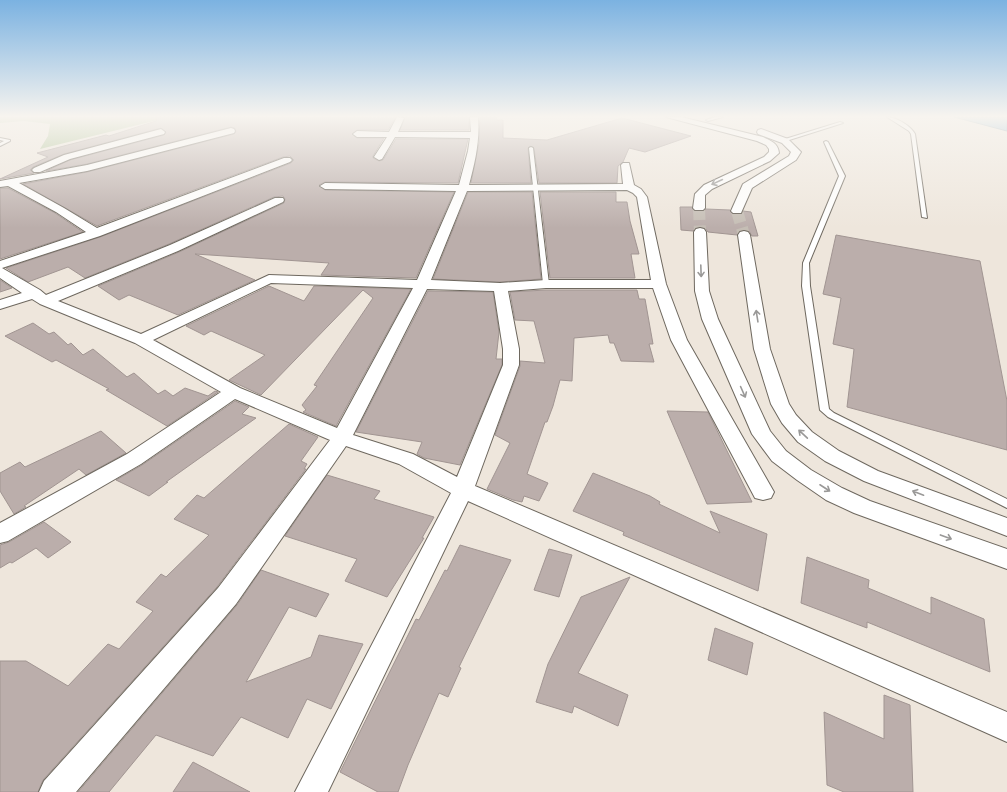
<svg xmlns="http://www.w3.org/2000/svg" width="1007" height="792" font-family="Helvetica,sans-serif">
<style>
.green{fill:#a8be8f}
.water{fill:#78b0d7;stroke:#5d849e}
.building{fill:#bbaeab;stroke:#a19592}
.lines{fill:none;stroke-linecap:round;stroke-linejoin:round}
.minor-tunnel{stroke:#c5beb5;stroke-width:12;stroke-dasharray:12 5.5;stroke-linecap:butt}
.service-casing{stroke:#6e685f;stroke-width:2}
.minor-casing{stroke:#6e685f;stroke-width:2}
.service{fill:#fff;fill-rule:evenodd}
.minor{fill:#fff;fill-rule:evenodd}
.oneway{stroke:#9a9998}
</style>
<rect width="100%" height="100%" fill="#eee6dc"/>
<path class="green" d="M0,117H170L40,149L48,136L50,124L24,121L0,123Z"/>
<path class="water" d="M954,117H1007V131Z"/>
<g class="building">
<path d="M157,117L395,118L388,130H357L352,134L357,138H384L373,156V158L379,161L383,160L396,139H468L458,183L325,182L319,185L325,190L454,192L416,278L321,275L329,263L195,254L255,280L178,315L129,295L119,300L98,286L179,252L284,203L285,199L283,196L274,197L169,244L85,278L68,267L28,282L6,268L100,237L291,163L294,160L290,156L283,157L97,226L23,184L87,172L234,134L236,132L235,128L231,127L87,164L46,171L70,160L164,135L166,132L161,128L64,154L33,167L30,170L34,173L0,179L48,157L37,153L106,135L109,136L156,121Z"/>
<path d="M405,117H469V130H400Z"/>
<path d="M480,117H497L496,120H503V138L547,140L622,118L691,136L645,152L629,148L623,162L618,166L617,183H539L534,148L530,146L528,148L531,183H471L479,143Z"/>
<path d="M0,188H8L55,213L83,232L0,259Z"/>
<path d="M468,192H532L541,279L500,282L433,279Z"/>
<path d="M540,192H616V202H627L630,221L639,254H631L635,278H550Z"/>
<path d="M680,207H692L695,212H703L706,209L730,210L733,214H741L743,211L751,212L758,236H752L749,231L744,230L740,231L737,235L708,232L705,228L700,227L696,228L693,231L681,230Z"/>
<path d="M836,235L980,261L1007,401V450L847,407L854,349L833,344L841,298L823,294Z"/>
<path d="M0,280L12,288L0,292Z"/>
<path d="M269,286L304,301L314,286L411,289L336,426L303,412L306,410L302,405L317,386L314,385L373,298L363,290L261,395L229,380L265,355L211,331L204,335L186,326Z"/>
<path d="M546,290H637L639,299H645L653,344H649L654,362L621,361L614,343H610L608,335L574,338L572,381L560,380L553,406L547,422H545L527,474L548,483L539,501L524,496L522,502L513,500L487,489L510,443L495,435L520,366V361L545,363L534,321L515,320L510,292Z"/>
<path d="M428,291L493,292L499,332L496,359H502V365L460,465L424,458L417,454L422,442L356,432Z"/>
<path d="M33,323L49,334L54,332L68,345L71,343L83,355L93,349L127,377L134,373L158,394L165,390L173,396L185,388L208,396L215,391L218,392L167,426L106,390L109,389L56,360L52,362L5,336Z"/>
<path d="M235,401L249,407L242,414L256,418L166,482H168L149,496L116,480L142,465Z"/>
<path d="M667,411L708,412L752,502L707,504Z"/>
<path d="M289,424L318,437L301,461L307,464L304,469H306L217,587L43,780L38,792H0V661H26L68,686L108,644L119,649L153,611L136,602L161,574L166,577L209,535L174,519L197,495L204,498Z"/>
<path d="M101,431L126,453L86,475L79,469L24,506L26,507L14,514L0,491V473L20,462L25,467Z"/>
<path d="M593,473L650,496L660,502L659,504L720,533L710,511L767,534L758,591L623,535L624,532L573,511Z"/>
<path d="M327,475L380,491L374,499L434,517L422,538H424L387,597L345,581L357,559L285,536Z"/>
<path d="M44,522L71,542L48,558L36,548L12,563L10,562L0,568V545L9,542Z"/>
<path d="M460,545L511,560L459,667L461,668L448,697L439,693L408,765L398,792H378L340,772L416,619L419,620L445,570L447,571Z"/>
<path d="M549,549L572,555L559,597L534,590Z"/>
<path d="M807,557L869,580L868,588L931,614V597L984,619L990,672L867,622V628L801,603Z"/>
<path d="M261,570L329,594L316,617L289,607L246,682L311,657L319,635L363,644L331,709L307,699L288,738L241,717L213,756L156,735L109,792H78L237,605Z"/>
<path d="M630,577L578,673L628,695L618,726L574,706L572,713L536,702L548,664L581,597Z"/>
<path d="M715,628L753,643L747,675L708,660Z"/>
<path d="M884,695L910,705L913,792H844L827,785L824,712L884,739Z"/>
<path d="M193,762L250,792H173Z"/>
</g>
<g class="lines">
<g class="minor-tunnel">
<path d="M699,208L700,232"/>
<path d="M737,211L744,235"/>
</g>
<defs>
<g id="service">
<path d="M715,117H723L708,121L706,120Z"/>
<path d="M887,117C896,117 911,126 915,134L927,218L922,217L911,134L909,131Z"/>
<path d="M840,122L843,123L786,141L782,140Z"/>
<path d="M0,138L10,140V141L0,146V143L4,141L0,140Z"/>
<path d="M826,141L828,142L845,176L809,263L810,286L829,409L834,413L1007,499V508L828,417L820,410L802,286L803,263L839,176L824,142Z"/>
<path d="M531,147L533,148L549,284L546,286L543,284L529,148Z"/>
</g>
<g id="minor">
<path d="M397,117L404,118L398,132H471L470,117H478C480,141 475,162 469,185L623,184L621,165L623,163H629L634,185L641,189L647,197L666,284L687,340L774,492L771,498L763,500L755,498L671,340L653,288H546L508,291L519,349V365L475,486L1007,712V742L468,501L328,792H295L451,493L399,464L346,446L236,604L76,792H39L44,781L218,588L330,440L235,399L141,464L8,541L0,543V523L127,454L221,392L135,343L40,304L32,299L0,309V300L22,293L0,278V261L86,232L56,212L8,186L0,187V181L87,165L231,128L234,129L235,131L234,133L87,171L19,183L64,208L97,228L284,158H290L292,160L290,162L100,236L2,268L40,290L46,295L170,245L275,198H283L284,200L283,202L178,251L58,301L141,334L269,275L417,280L456,191L325,189L320,186L325,183L459,185L468,151L470,138L395,137L382,159L379,160L374,157L387,137H357L353,134L357,131L389,132ZM627,190L633,193L637,197L651,280H546L500,283L431,280L467,191ZM271,283L413,288L337,428L240,388L153,340ZM427,289L494,291L503,349V365L457,477L413,454L353,435Z"/>
<path d="M666,117H681L763,137C771,141 778,143 779,153L770,161L712,189L705,195V208L703,210H695L693,208L695,194L704,185L764,157L769,152V149L766,145L757,141Z"/>
<path d="M161,129L165,132L164,134L70,159L40,172H34L32,170L34,168L64,155Z"/>
<path d="M761,129L788,139L801,152L796,160L752,188L741,213H733L731,211L743,184L789,156L791,152L782,143L758,134L757,132L758,130Z"/>
<path d="M700,228L704,229L706,232L709,291L718,319L770,431L786,451L811,470L842,488L870,501L1007,549V569L854,513L826,500L797,480L772,461L752,434L702,319L695,291L694,232L696,229Z"/>
<path d="M744,231L748,232L750,235L770,349L789,404L796,415L812,432L839,451L878,471L1007,518V536L864,481L825,461L798,442L782,423L771,404L754,349L738,235L740,232Z"/>
</g>
</defs>
<use href="#service" class="service-casing"/>
<use href="#minor" class="minor-casing"/>
<use href="#service" class="service"/>
<use href="#minor" class="minor"/>
</g>
<defs><path id="oneway-shaft" d="M-6 0H5M1.5-3L5.5 0L1.5 3" fill="none" stroke-width="1.6" stroke-linecap="round" stroke-linejoin="round"/></defs>
<g class="oneway">
<use href="#oneway-shaft" transform="translate(717 182) rotate(155)"/>
<use href="#oneway-shaft" transform="translate(701 271) rotate(88)"/>
<use href="#oneway-shaft" transform="translate(757 316) rotate(-99)"/>
<use href="#oneway-shaft" transform="translate(743 392) rotate(66)"/>
<use href="#oneway-shaft" transform="translate(803 434) rotate(-137)"/>
<use href="#oneway-shaft" transform="translate(825 488) rotate(33)"/>
<use href="#oneway-shaft" transform="translate(918 493) rotate(-159)"/>
<use href="#oneway-shaft" transform="translate(946 537) rotate(20)"/>
</g>
<linearGradient id="sky" x2="0" y2="1"><stop stop-color="#7bb2e1"/><stop offset="0.51" stop-color="#f7f4ef"/><stop offset="1" stop-color="#f7f4ef" stop-opacity="0"/></linearGradient>
<rect width="1007" height="228" fill="url(#sky)"/>
</svg>
